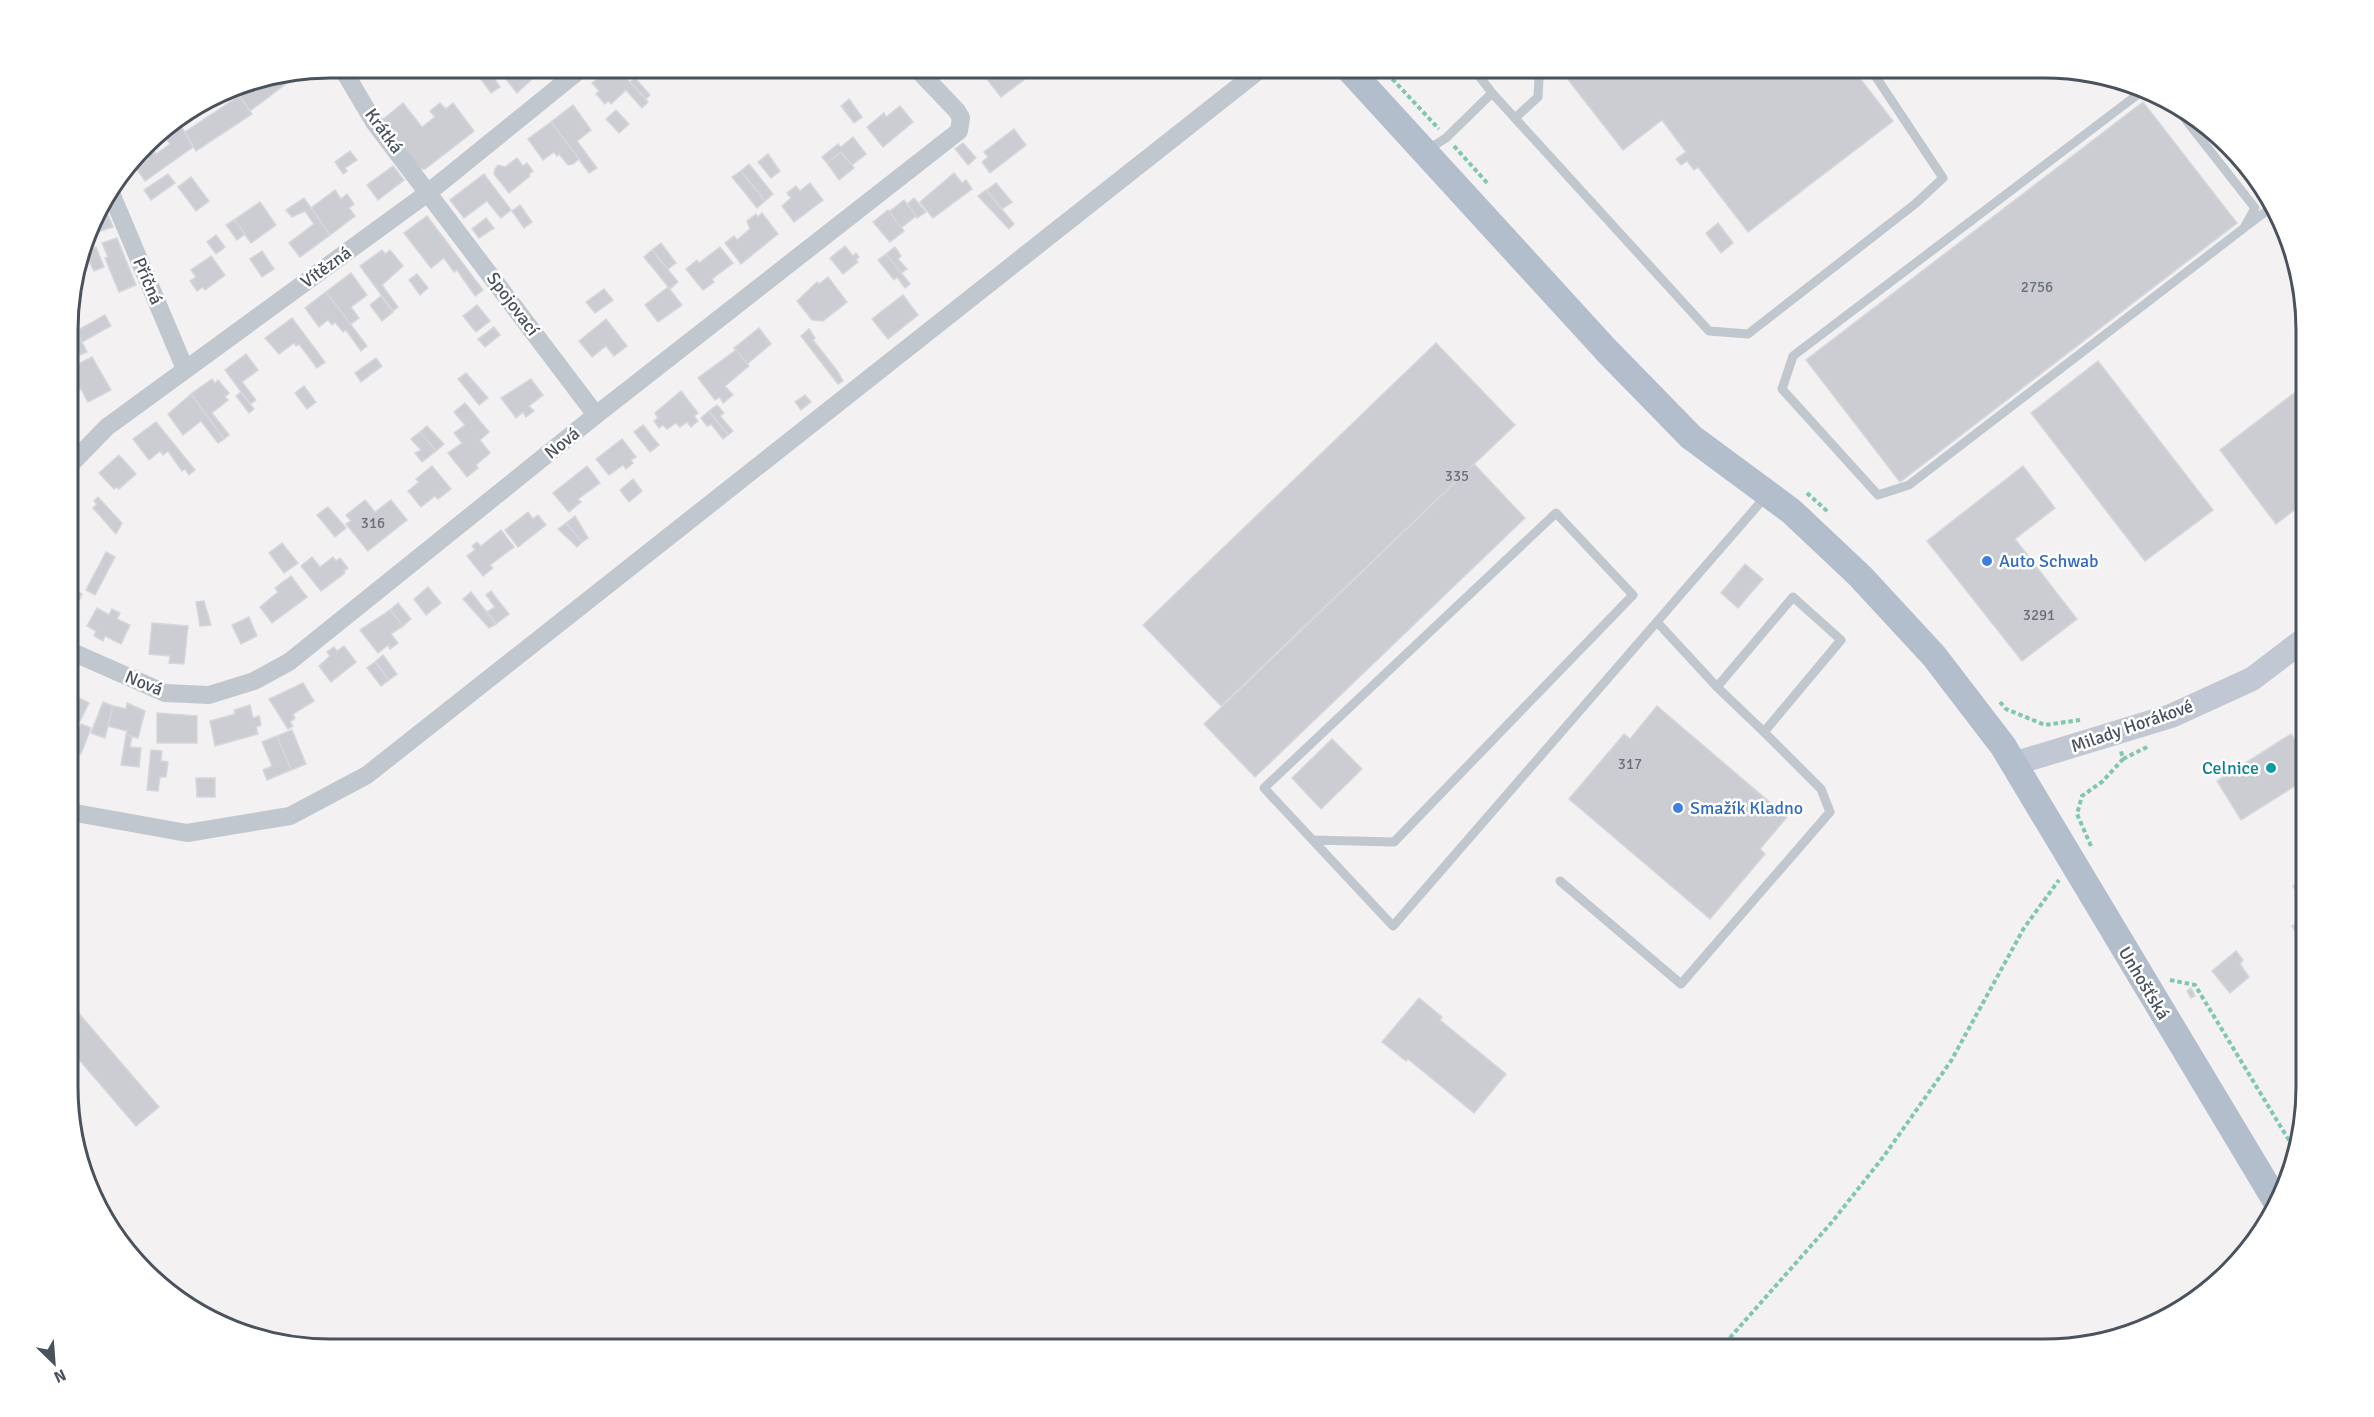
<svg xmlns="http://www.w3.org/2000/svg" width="2374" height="1417" font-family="Signika,sans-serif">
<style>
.building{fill:#cbcdd3;stroke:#d6d7dc;stroke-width:1.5}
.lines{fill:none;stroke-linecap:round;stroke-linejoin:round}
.path{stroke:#7fc8ac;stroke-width:4;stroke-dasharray:4.5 3;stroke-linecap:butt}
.lane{stroke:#c0c7ce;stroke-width:9}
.street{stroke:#c0c7ce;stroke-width:18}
.secondary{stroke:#c1c7d3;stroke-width:24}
.primary{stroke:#b3becd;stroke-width:27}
.shop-dot{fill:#3f7fe0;stroke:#fff;stroke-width:2}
.culture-dot{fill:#0f9aa8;stroke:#fff;stroke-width:2}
.labels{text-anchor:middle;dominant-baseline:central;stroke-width:5;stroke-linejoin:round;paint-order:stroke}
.number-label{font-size:15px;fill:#6a717a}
.street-label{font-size:18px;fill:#4a525d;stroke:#fff}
.shop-label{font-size:18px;fill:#366cbe;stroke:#fff;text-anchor:start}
.culture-label{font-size:18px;fill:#0d838f;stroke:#fff;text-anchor:end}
.rim{fill:none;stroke:#4a525d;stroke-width:3}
</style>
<rect width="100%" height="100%" fill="#f3f1f1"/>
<g class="building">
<path d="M388,68H412L396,78Z"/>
<path d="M497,68H539L541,71L517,93Z"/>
<path d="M610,68H617L648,102L642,108L626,90L611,104L608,101L605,104L596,94L599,91L592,83Z"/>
<path d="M632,68H650L652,69L638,75Z"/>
<path d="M663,68H674L675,69L669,74Z"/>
<path d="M989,68H1040L1001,97L982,73Z"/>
<path d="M1437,68H1449L1442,73Z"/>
<path d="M1559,68H1852L1893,121L1748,232L1698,167L1694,170L1687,161L1681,165L1676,159L1686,152L1662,120L1623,150Z"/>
<path d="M490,72L500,87L491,93L480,78Z"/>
<path d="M299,74L250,111L233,87L241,85L246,91L259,82Z"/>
<path d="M635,78L650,95L646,99L630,82Z"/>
<path d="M239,96L252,114L196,151L185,132Z"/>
<path d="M849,99L862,117L854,123L841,106Z"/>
<path d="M2143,102L2237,223L1900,482L1806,360Z"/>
<path d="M403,103L422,127L435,117L430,111L440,103L446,109L453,103L474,131L425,169H420L381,121Z"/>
<path d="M573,105L591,130L577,141L597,168L589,173L551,122Z"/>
<path d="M900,106L913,122L883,147L867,127L884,113L886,117Z"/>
<path d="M616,110L629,124L619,133L606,119Z"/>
<path d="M178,120L193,147L145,181L136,168L149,159L146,156L154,151L156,154L170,144L161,130Z"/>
<path d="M551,122L579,159L573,164L568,165L559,154L557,156L554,152L543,160L528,139Z"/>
<path d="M1014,129L1026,145L990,173L982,162L988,157L984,152Z"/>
<path d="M853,137L866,154L852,165L841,152L827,163L822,157L838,144L841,147Z"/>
<path d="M963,143L976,158L968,165L955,149Z"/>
<path d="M350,151L357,160L345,168L347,171L343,174L335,162Z"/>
<path d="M841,152L854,168L839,180L827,163Z"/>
<path d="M768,154L780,171L771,178L758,162Z"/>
<path d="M517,158L523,166L527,163L533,171L529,174L530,176L509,193L494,174L495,169L498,165L505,167Z"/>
<path d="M749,164L773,194L765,201L741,171Z"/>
<path d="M393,166L404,180L378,200L367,185Z"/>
<path d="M741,171L765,201L757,208L732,177Z"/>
<path d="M954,173L962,183L966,180L972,189L933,218L920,202Z"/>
<path d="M168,174L175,183L151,200L144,190Z"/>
<path d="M484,174L511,210L501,218L487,201L464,218L450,200Z"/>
<path d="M191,177L209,201L196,211L178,187Z"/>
<path d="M810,183L823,200L794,222L782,206L791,198L787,193L796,186L800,191Z"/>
<path d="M996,183L1012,202L1002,209L987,190Z"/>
<path d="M335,190L341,199L347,194L354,204L349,208L355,216L330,235L311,208Z"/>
<path d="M986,190L1014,224L1009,229L978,196Z"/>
<path d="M304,198L330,235L300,257L289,243L314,224L305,211L292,217L286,210Z"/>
<path d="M914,198L926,212L917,218L907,204Z"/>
<path d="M904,200L916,216L901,228L889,212Z"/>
<path d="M260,202L276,225L251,243L234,220Z"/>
<path d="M103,203L113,227L88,235L95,214Z"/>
<path d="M520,205L532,222L524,228L512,211Z"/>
<path d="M888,210L904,231L890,242L873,222Z"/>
<path d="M762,213L778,234L741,264L725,243L734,236L737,240L750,229L747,221L756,214L758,217Z"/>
<path d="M427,216L483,290L475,296L457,270L454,272L444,258L431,268L404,233Z"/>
<path d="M486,218L494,228L479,238L472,229Z"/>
<path d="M234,220L245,234L237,240L226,225Z"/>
<path d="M1718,223L1733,243L1721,253L1706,233Z"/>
<path d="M216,235L225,247L216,254L207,242Z"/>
<path d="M117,238L136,285L119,292L105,258L108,257L102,243Z"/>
<path d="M661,243L676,263L668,269L652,250Z"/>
<path d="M845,246L853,256L856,253L859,257L856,260L858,262L843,274L830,258Z"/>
<path d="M96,247L104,267L94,271L85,252Z"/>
<path d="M720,247L733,263L712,279L714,282L703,290L686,269L697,260L699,263Z"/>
<path d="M895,247L901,256L898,259L907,269L901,273L886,254Z"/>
<path d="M382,250L385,254L390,250L403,266L382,285L398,307L393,311L360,266Z"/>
<path d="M652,250L678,282L670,289L644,257Z"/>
<path d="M262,251L274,269L262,277L250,259Z"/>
<path d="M886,254L910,284L905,288L897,277L894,280L878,260Z"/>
<path d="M211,256L225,275L205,290L203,287L197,291L190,281L196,277L191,270Z"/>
<path d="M351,273L367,295L351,307L359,318L350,325L326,292Z"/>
<path d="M417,274L428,288L420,295L409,280Z"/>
<path d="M828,277L847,302L823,321L812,320L797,301L817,282L819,284Z"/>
<path d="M668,287L682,305L658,322L645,305Z"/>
<path d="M604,289L613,300L595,313L586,302Z"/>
<path d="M326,292L367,346L361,351L346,330L343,332L335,322L332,325L328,320L319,327L305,308Z"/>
<path d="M903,295L918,315L888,339L872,319Z"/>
<path d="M381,296L393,312L382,321L370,305Z"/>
<path d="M477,305L490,321L476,332L463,316Z"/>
<path d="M105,315L111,326L82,342L76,331Z"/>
<path d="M292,318L325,362L317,368L299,344L296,346L294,343L279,354L265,338Z"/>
<path d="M606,319L627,346L614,356L606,346L592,357L579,341Z"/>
<path d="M494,327L500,335L485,347L478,339Z"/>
<path d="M759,328L771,344L747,364L734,348Z"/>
<path d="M809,329L815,338L813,340L838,372L843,381L838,384L801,336Z"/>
<path d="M76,331L87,352L80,355L70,336Z"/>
<path d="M1436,343L1515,425L1221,706L1143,625Z"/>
<path d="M736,350L749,366L725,386L733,395L723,403L720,397L715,400L698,378Z"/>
<path d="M246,354L258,370L242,382L256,400L250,404L225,370Z"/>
<path d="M92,357L111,390L88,402L81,389L73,393L70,387V381L75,378L70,368Z"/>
<path d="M376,358L382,366L361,382L355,373Z"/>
<path d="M2098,361L2213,510L2145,561L2031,413Z"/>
<path d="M466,373L488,398L479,405L458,379Z"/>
<path d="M212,379L215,383L218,380L229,393L225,397L228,400L212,413L229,435L224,439L191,394Z"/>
<path d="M531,379L543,395L529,406L534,411L526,417L523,412L516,418L501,398Z"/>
<path d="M2306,384V512L2301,505L2276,524L2220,450Z"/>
<path d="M304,386L316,402L307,409L295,393Z"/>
<path d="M681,391L698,413L694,416L698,421L691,427L687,422L680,427L676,423L667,429L663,425L659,428L654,421L658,418L655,413Z"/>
<path d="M241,392L254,409L249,413L236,396Z"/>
<path d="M191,394L224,439L218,443L201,421L183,435L168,414Z"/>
<path d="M805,395L811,402L801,410L795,402Z"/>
<path d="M465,403L489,432L480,440L490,453L476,465L478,468L467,477L448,453L462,443L454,433L465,425L454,412Z"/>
<path d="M717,405L724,413L720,416L733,431L728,435L709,411Z"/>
<path d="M709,411L728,435L723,439L711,424L707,426L701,418Z"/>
<path d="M70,417L77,427L70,432Z"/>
<path d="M156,422L195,470L189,475L185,469L182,471L168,451L163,455L160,451L149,460L133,439Z"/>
<path d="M643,425L659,445L650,452L634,432Z"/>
<path d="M427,426L444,444L436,451L420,432Z"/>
<path d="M420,432L436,451L422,462L415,453L421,450L411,439Z"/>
<path d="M622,439L636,457L631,460L633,463L626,469L623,465L609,475L596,459Z"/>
<path d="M119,455L136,474L119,489L116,487L114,489L99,473Z"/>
<path d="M1474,464L1525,518L1255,777L1204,724Z"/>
<path d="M432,466L451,489L438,499L435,496L421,507L408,491L419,482L416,479Z"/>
<path d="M587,466L600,483L578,499L581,502L569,512L553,493Z"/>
<path d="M2023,466L2055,508L2015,539L2077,619L2022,661L1927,541Z"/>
<path d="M633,479L642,491L629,502L620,490Z"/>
<path d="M98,497L122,523L116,534L93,508L97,504L94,501Z"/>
<path d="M365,500L375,512L391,500L407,520L368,551L346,524L351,521L346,515Z"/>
<path d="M328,507L346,528L335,537L317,515Z"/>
<path d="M528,512L533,519L538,515L546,525L518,547L505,530Z"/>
<path d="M575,516L588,538L582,542L566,523Z"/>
<path d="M566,523L582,542L577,547L558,529Z"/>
<path d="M501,530L514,547L490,565L493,568L483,576L467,556L475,550L472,546L477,542L481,546Z"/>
<path d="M282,543L298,563L284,573L269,553Z"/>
<path d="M106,552L115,557L95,595L86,590Z"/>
<path d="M312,557L320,567L333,557L336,561L340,558L348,568L344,571L345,573L321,591L301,566Z"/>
<path d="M1745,564L1763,579L1738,608L1721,593Z"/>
<path d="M291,576L307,597L272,623L260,607L278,592L275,588Z"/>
<path d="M428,587L441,603L426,615L414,599Z"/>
<path d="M70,588L82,594L70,619Z"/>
<path d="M491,591L509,614L496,624L487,612L495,607L486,595Z"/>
<path d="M471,592L496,624L489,628L463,599Z"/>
<path d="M204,601L211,625L200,626L196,602Z"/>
<path d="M398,603L411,619L403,626L390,610Z"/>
<path d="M97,608L109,615L112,609L120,613L117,619L130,625L121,644L105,636L103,641L94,636L96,631L87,626Z"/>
<path d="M390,610L403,626L391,634L398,643L390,649L388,645L378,653L360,630Z"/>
<path d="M249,617L257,636L241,644L232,625Z"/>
<path d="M152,623L188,626L184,664L169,663L170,656L149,654Z"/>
<path d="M344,646L356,662L331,682L319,666L330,656L327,652L334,647L337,651Z"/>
<path d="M383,655L397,674L389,680L375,662Z"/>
<path d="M375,662L389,680L381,686L367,668Z"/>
<path d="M303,683L314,701L293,714L295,718L290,722L293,726L288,729L269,699Z"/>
<path d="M70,689L75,692L73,695L89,703L80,721L74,718L72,721L70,720Z"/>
<path d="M103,702L113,706L105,738L91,733Z"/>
<path d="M127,703L145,711L138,738L126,735L127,731L108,726L113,706L126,709Z"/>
<path d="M250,705L253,718L259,716L261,725L256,727L258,734L215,746L210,721L235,714L234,710Z"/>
<path d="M1657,706L1787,817L1760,849L1765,854L1710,919L1569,799L1624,734L1630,739Z"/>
<path d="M157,713L197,716V743H157Z"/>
<path d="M81,724L91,728L81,754L71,750Z"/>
<path d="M292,730L306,764L291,770L277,736Z"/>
<path d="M2291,734L2306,757V779L2241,820L2217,781Z"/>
<path d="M126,735L132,736L130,747L141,748L139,767L121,765Z"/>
<path d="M277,736L291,770L267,780L263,770L272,766L262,742Z"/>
<path d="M1332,739L1362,769L1321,809L1292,778Z"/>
<path d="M151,750L162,751L161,761L168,762L166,777H160L158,791L147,790Z"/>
<path d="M196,778H215V797H197Z"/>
<path d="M2306,878V885L2296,891L2293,886Z"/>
<path d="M2306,917V948L2292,926Z"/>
<path d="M2236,951L2243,960L2240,964L2249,977L2230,993L2212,971Z"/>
<path d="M2191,988L2195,996L2191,998L2187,991Z"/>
<path d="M1419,998L1442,1017L1440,1020L1506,1074L1474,1113L1408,1059L1406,1061L1382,1042Z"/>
<path d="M70,1003L159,1107L136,1126L70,1049Z"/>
</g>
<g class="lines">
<g class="path">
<path d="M1382,68L1439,129"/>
<path d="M1454,146L1489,185"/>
<path d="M1807,493L1828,512"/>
<path d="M2000,702L2006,709L2045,725L2080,720"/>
<path d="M2123,759L2149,746"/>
<path d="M2091,846L2077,814L2082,796L2103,781L2123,759L2121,751"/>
<path d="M2170,980L2195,985L2293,1147"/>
<path d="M1720,1349L1832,1222L1884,1156L1951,1061L2024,928L2059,880"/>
</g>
<g class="lane">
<path d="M1473,68L1492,93L1709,331L1748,334L1915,204L1943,178L1874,74L1884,68"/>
<path d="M2147,91L2137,95L1793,356L1782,389L1878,495L1909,485L2244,228L2255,208L2171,101"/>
<path d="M1515,118L1538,97L1539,79L1532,68"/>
<path d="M1427,150L1446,138L1492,93"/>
<path d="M2248,225L2273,206"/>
<path d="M1717,687L1764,732"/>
<path d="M1313,840L1394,842L1633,595L1556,513L1264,788L1393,926L1766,496"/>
<path d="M1560,881L1681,984L1830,812L1821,789L1764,732L1841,640L1793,597L1717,687L1657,622"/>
</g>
<g class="street">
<path d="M342,68L374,122L596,415"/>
<path d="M111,193L185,369"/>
<path d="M70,465L107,427L429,192L582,68"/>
<path d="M70,651L165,693L209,695L254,681L289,662L596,415L959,131L961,118L957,111L916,68"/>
<path d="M70,812L187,833L290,816L367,775L1262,68"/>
</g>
<path class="secondary" d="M2013,764L2171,716L2252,679L2306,638"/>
<path class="primary" d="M1348,68L1607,351L1691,437L1791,511L1860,576L1934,656L2003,746L2276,1201"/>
</g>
<g class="shop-dot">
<circle cx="1987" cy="561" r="6"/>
<circle cx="1678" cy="808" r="6"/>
</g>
<circle class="culture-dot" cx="2271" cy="768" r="6"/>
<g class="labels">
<g class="number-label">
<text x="2037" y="287">2756</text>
<text x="1457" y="476">335</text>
<text x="373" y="523">316</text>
<text x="2039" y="615">3291</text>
<text x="1630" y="764">317</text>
</g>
<g class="street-label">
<text transform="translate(384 131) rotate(54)">Krátká</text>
<text transform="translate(326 267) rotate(-36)">Vítězná</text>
<text transform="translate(148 281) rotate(67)">Příčná</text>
<text transform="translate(513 304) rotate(53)">Spojovací</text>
<text transform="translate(562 443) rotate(-39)">Nová</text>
<text transform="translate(144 683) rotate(22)">Nová</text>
<text transform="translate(2132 726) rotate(-19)">Milady Horákové</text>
<text transform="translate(2144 983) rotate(59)">Unhošťská</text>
</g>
<g class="shop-label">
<text x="1999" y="561">Auto Schwab</text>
<text x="1690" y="808">Smažík Kladno</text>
</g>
<g class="culture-label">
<text x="2259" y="768">Celnice</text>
</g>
</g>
<path d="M0 0H2374V1417H0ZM330 78H2044A252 252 0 0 1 2296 330V1087A252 252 0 0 1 2044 1339H330A252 252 0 0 1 78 1087V330A252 252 0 0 1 330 78Z" fill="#fff" fill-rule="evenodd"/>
<path class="rim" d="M330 78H2044A252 252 0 0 1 2296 330V1087A252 252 0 0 1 2044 1339H330A252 252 0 0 1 78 1087V330A252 252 0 0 1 330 78Z"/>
<g transform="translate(54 1363) rotate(155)" stroke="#ffffff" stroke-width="4.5" paint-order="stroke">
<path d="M0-4.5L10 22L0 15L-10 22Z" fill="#4a525d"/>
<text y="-9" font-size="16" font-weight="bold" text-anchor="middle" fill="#4a525d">N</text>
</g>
</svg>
